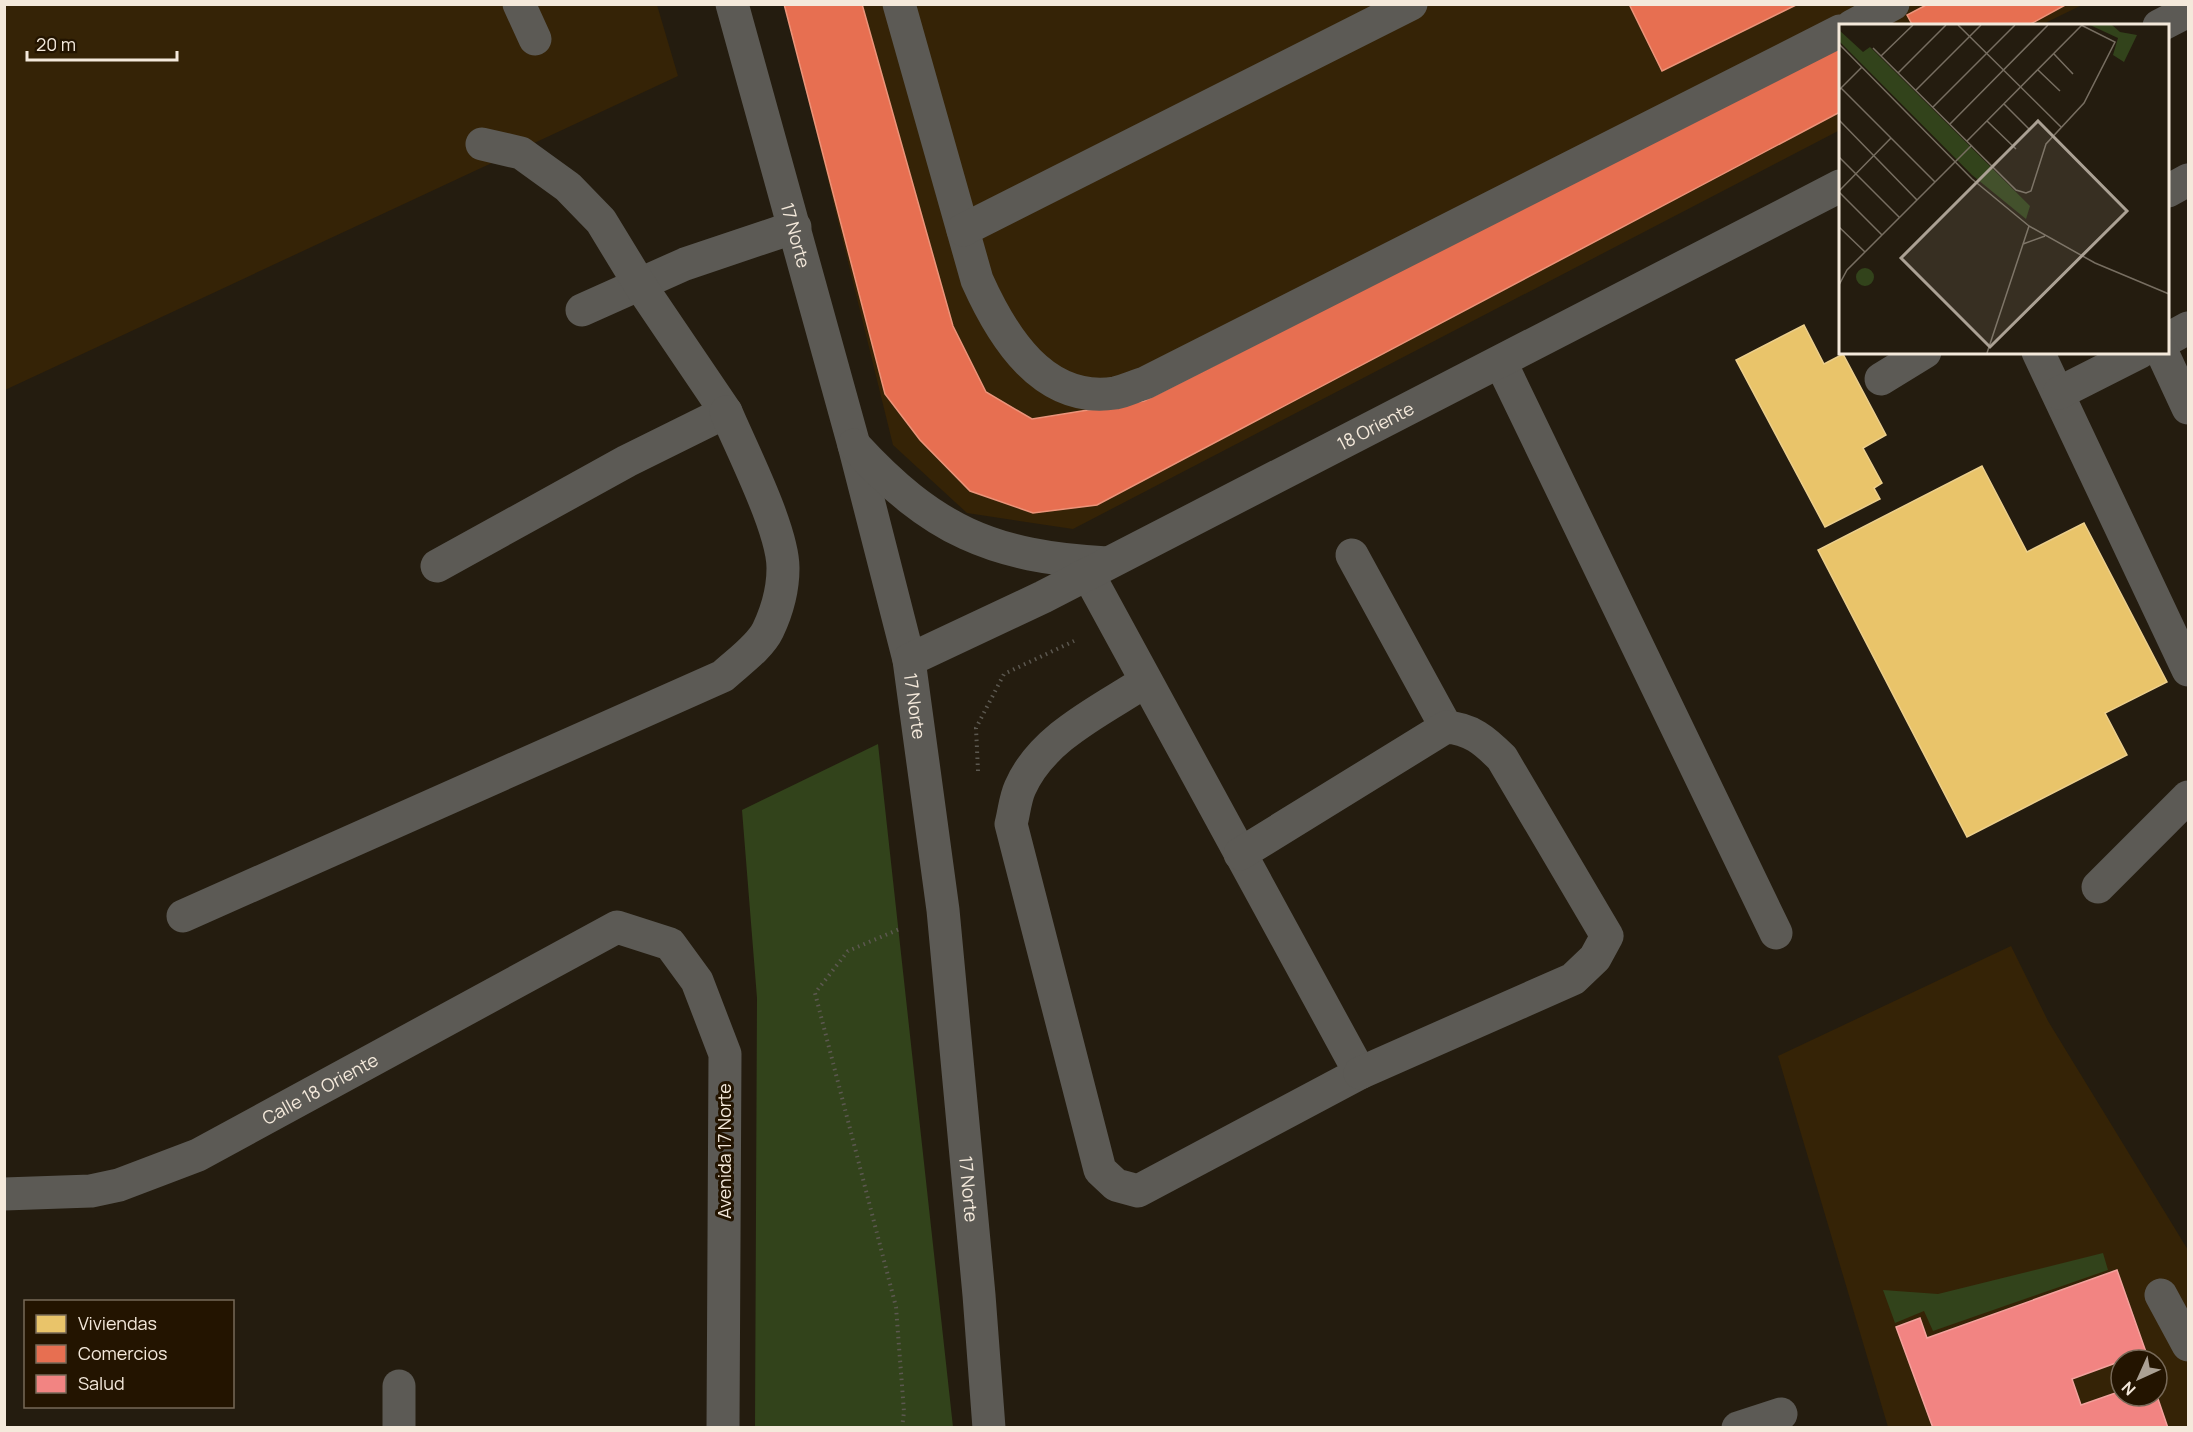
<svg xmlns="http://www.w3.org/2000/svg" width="2193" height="1432" font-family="Manrope,sans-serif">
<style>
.built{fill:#352306;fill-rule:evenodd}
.green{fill:#32431b}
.homes{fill:#e9c46a;stroke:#eccf8c;stroke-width:1.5}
.shops{fill:#e76f51;stroke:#eb947a;stroke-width:1.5}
.health{fill:#f28482;stroke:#f3a29d;stroke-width:1.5}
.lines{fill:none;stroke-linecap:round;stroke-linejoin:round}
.path{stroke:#5c5850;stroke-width:4;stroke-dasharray:1.5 4.5;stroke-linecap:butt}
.minor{stroke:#5c5a55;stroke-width:33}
.labels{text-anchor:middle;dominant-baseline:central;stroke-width:6;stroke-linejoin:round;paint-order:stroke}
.street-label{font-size:18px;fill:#f4e9db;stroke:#231400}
.inset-road{fill:none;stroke:#776e61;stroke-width:1.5}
.view{fill:#aba194;fill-opacity:0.15;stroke:#aba194;stroke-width:3}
.inset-edge{fill:none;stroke:#f4e9db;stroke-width:3}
</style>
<rect width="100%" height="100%" fill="#241c0f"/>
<g class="built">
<path d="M4,5H657L678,76L5,390Z"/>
<path d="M785,5H2082L2041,25L1840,26V130L1073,529L967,513L893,445Z"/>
<path d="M2011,946L2048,1021L2188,1250V1427H1888L1778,1056ZM2121,1360H2157V1396H2121Z"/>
</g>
<g class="green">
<path d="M878,744L953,1427H755L757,998L742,810Z"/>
<path d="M2103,1253L2108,1270L1933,1331L1924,1311L1895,1323L1883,1290L1938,1294Z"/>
</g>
<g class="homes">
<path d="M1804,325L1824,364L1843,354L1886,435L1863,448L1882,483L1874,488L1880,499L1825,527L1736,360Z"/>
<path d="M1982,466L2027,552L2084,523L2167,682L2105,713L2127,755L1967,837L1818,550Z"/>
</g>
<g class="shops">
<path d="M784,4H862L953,326L986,392L1032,419L1144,401L1840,46V112L1097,505L1033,513L970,491L920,440L885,394Z"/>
<path d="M1629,4H1798L1662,71Z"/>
<path d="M1928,4H2067L2027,26H1913L1907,15Z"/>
</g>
<path class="health" d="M2117,1270L2146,1352L2072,1379L2081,1405L2121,1391V1396H2157L2168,1428H1933L1896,1327L1920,1318L1927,1338Z"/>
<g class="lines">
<g class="path">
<path d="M978,771L976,728L1004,674L1074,641"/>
<path d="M902,1428L904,1412L896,1307L815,993L848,951L902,928"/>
</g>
<g class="minor">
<path d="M519,4L535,39"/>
<path id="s1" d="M732,4L854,445L909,660L943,910L979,1295L989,1428"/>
<path d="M899,4L977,280C1002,336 1043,404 1115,393C1125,391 1135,386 1145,383L1840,31"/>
<path d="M1852,26L1893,4"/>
<path d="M2159,26L2188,11"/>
<path d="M2168,191L2188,180"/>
<path d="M963,230L1411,4"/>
<path d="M582,310L685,264L795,227"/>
<path d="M2168,339L2188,328"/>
<path d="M2038,352L2188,670"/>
<path d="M2162,352L2188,408"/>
<path d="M1501,363L1776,933"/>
<path d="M1881,379L1925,352"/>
<path d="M2059,393L2140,352"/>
<path d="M854,445C932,530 992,557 1107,563"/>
<path d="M1352,555L1446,727"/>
<path d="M437,566L627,461L726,412L640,285L601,221L568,187L521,153L482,144"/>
<path d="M1088,574L1360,1073L1138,1191L1116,1185L1100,1170L1011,824C1014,813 1015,799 1020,788C1042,737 1102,710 1146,681"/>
<path id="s2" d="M909,660L1043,597L1840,186"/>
<path d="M1240,854L1446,727C1471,729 1484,740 1502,758L1607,936L1595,958L1573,979L1360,1073"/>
<path d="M2098,887L2188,797"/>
<path d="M183,916L723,676C737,663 760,647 768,630C777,611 783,589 783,568C783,530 742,450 726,412"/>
<path id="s3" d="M4,1194L91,1191L119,1185L198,1155L617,927L670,944L697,981L725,1054L723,1428"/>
<path d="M2161,1295L2188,1345"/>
<path d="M399,1386V1428"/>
<path d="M1738,1428L1781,1414"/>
</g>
</g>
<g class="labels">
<g class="street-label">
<text stroke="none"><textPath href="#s1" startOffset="240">17 Norte</textPath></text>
<text stroke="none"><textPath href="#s2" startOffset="522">18 Oriente</textPath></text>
<text stroke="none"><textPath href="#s1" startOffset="726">17 Norte</textPath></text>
<text stroke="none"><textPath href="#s3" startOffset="339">Calle 18 Oriente</textPath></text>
<text transform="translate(724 1151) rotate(-90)">Avenida 17 Norte</text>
<text stroke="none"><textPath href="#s1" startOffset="1212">17 Norte</textPath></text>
</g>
</g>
<g transform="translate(1839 24)">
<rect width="330" height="330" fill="#241c0f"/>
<path d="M251,1H273L281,8L298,11L285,38L274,31L279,14ZM0,6L24,28L31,23L191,182L187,195L133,151L0,17ZM17 253a9 9 0 1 1 18 0a9 9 0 1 1-18 0Z" fill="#32431b"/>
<path class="inset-road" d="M119,1L222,103M0,20L133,155L190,202L256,239L330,270M34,24L177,166L187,169L192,167L207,120L245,79L276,18L242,1M215,30L234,50M42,32L74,1M199,46L221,67M59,49L107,1M2,64L96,158M0,66L23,43M77,66L142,1M165,80L190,105M94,83L176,1M0,96L78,176M148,97L177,125M111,100L209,1M128,117L243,1M0,133L61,194M0,167L52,114M0,168L43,211M0,203L26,228M184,220L206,212M0,261L8,246L133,121M148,329L190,202"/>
<path class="view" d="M199,97L288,187L151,323L62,234Z"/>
<rect width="330" height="330" class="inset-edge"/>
</g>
<rect width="2193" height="1432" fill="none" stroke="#f4e9db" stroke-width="12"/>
<rect x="24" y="1300" width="210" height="108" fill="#231400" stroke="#776958" stroke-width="1.5"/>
<rect x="36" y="1315" width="30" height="18" fill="#e9c46a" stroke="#776958" stroke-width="1.5"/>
<text x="78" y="1330" font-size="18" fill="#f4e9db">Viviendas</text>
<rect x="36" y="1345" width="30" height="18" fill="#e76f51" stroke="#776958" stroke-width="1.5"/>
<text x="78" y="1360" font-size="18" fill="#f4e9db">Comercios</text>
<rect x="36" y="1375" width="30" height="18" fill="#f28482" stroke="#776958" stroke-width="1.5"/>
<text x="78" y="1390" font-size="18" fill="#f4e9db">Salud</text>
<g transform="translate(2139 1378) rotate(225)"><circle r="28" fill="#231400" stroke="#776958" stroke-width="1.5"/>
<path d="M0-4.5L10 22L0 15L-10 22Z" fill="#aba194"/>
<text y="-9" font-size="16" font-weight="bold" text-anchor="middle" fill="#f4e9db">N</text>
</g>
<path d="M27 51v9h150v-9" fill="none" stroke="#f4e9db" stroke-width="3"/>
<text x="36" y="51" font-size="18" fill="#f4e9db" stroke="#231400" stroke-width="4.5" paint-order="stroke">20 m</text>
</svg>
